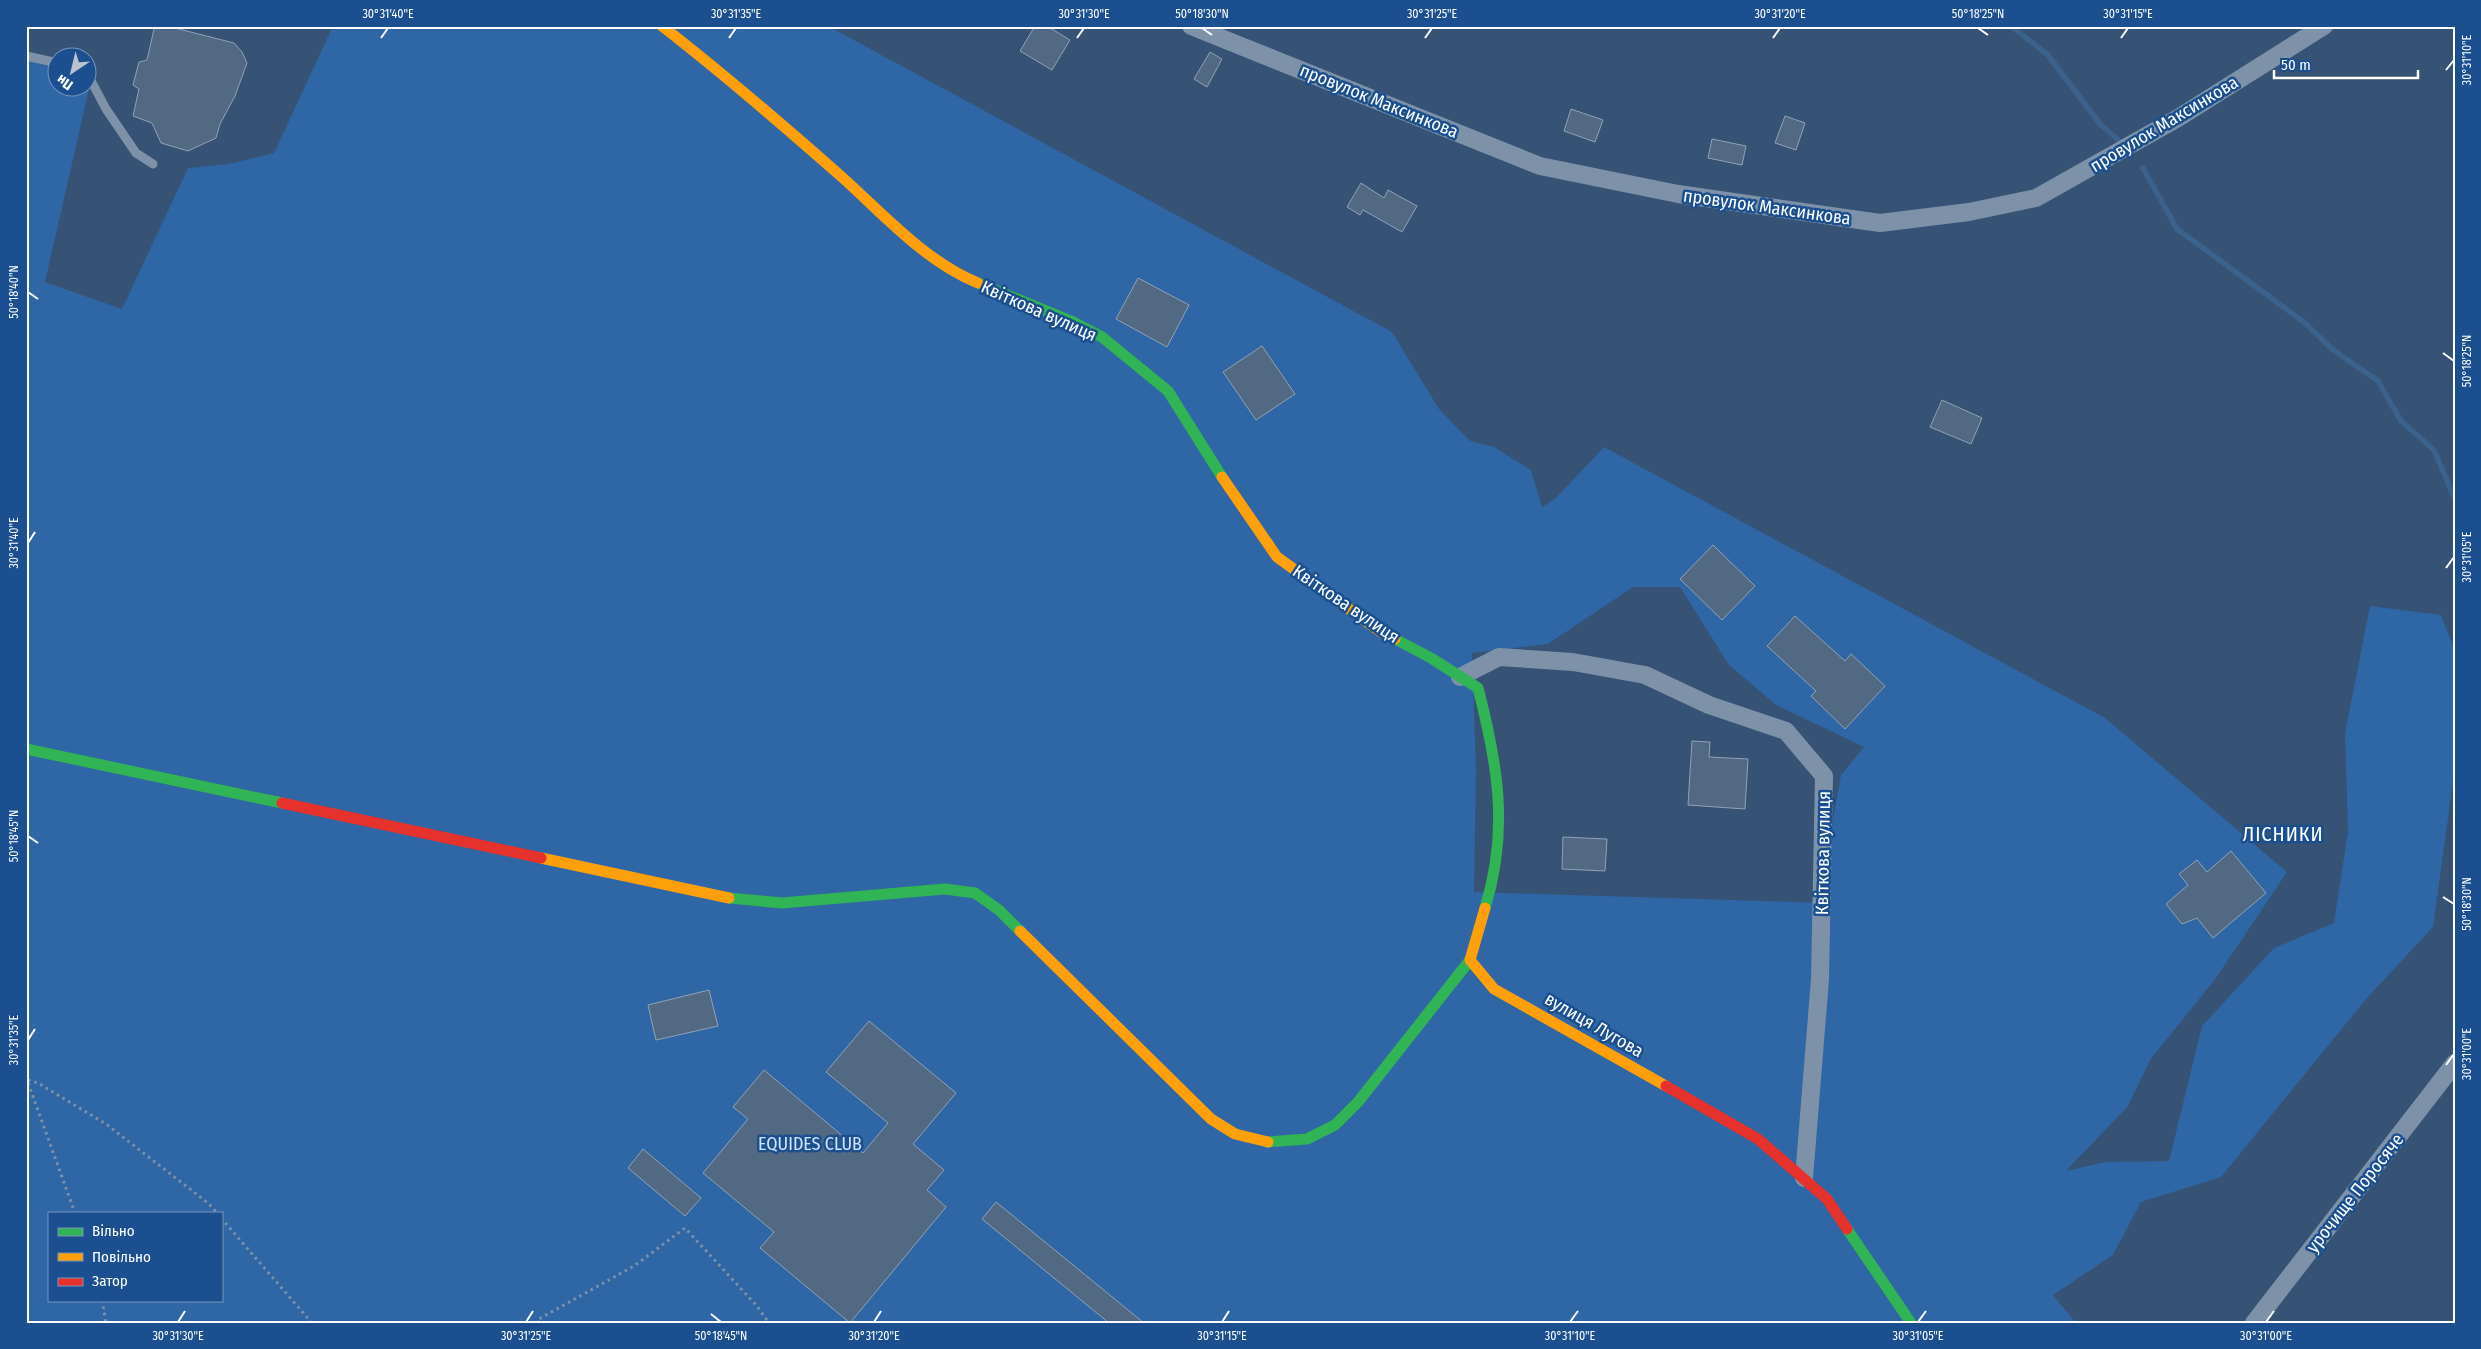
<svg xmlns="http://www.w3.org/2000/svg" width="2481" height="1349" font-family="'Fira Sans Condensed',sans-serif">
<style>
.green{fill:#2f66a5;fill-rule:evenodd}
.lines{fill:none;stroke-linecap:round;stroke-linejoin:round}
.stream{stroke:#3b618d;stroke-width:5.5}
.building{fill:#526984;stroke:#92a2b6}
.path{stroke:#7d92a8;stroke-width:3;stroke-dasharray:2.5 4;stroke-linecap:butt}
.lane{stroke:#7d92a8;stroke-width:9}
.street{stroke:#7d92a8;stroke-width:18}
.fast{stroke:#30b455;stroke-width:11}
.slow{stroke:#ff9f0a;stroke-width:11}
.jam{stroke:#e5322d;stroke-width:11}
.ticks{fill:none;stroke:#fff;stroke-width:2}
.labels{text-anchor:middle;dominant-baseline:central;stroke-width:5;stroke-linejoin:round;paint-order:stroke}
.street-label{font-size:18px;fill:#fff;stroke:#1b4f8f}
.park-label{font-size:18px;fill:#cfe3fa;stroke:#1b4f8f}
.quarter-label{font-size:20px;letter-spacing:1px;fill:#fff;stroke:#1b4f8f}
.neatline{fill:none;stroke:#fff;stroke-width:2}
.ticks-label{font-size:12px;text-anchor:middle;fill:#fff}
</style>
<rect width="100%" height="100%" fill="#365274"/>
<path class="green" d="M333,26H828L1392,332L1439,409L1470,441L1494,447L1531,470L1542,507L1555,499L1604,447L2105,718L2287,872L2216,978L2150,1060L2128,1106L2066,1171L2105,1162L2169,1161L2202,1026L2274,948L2334,923L2348,831L2345,733L2370,606L2441,615L2455,651V767L2433,927L2367,998L2221,1177L2141,1202L2113,1255L2053,1295L2076,1323H26V56L57,63L58,88H88V70L93,72L45,282L122,309L188,168L229,164L274,153ZM1633,587H1680L1729,665L1776,705L1864,747L1841,775L1829,843L1826,903L1474,892L1476,769L1472,653L1548,644ZM49,1213H221V1300H49Z"/>
<g class="lines">
<g class="stream">
<path d="M2011,26L2047,54L2100,124L2123,144"/>
<path d="M2143,168L2177,229L2304,322L2332,349L2378,381L2401,421L2434,450L2455,499"/>
</g>
</g>
<g class="building">
<path d="M167,26L234,43L242,52L247,63L235,96L220,124L216,138L188,151L161,143L152,123L133,116L139,89L133,85L139,62L147,60L154,29Z"/>
<path d="M1035,26H1047L1070,40L1052,70L1020,51Z"/>
<path d="M1210,52L1222,59L1207,87L1194,79Z"/>
<path d="M1571,109L1603,120L1595,142L1564,131Z"/>
<path d="M1785,116L1805,123L1796,150L1775,143Z"/>
<path d="M1712,139L1746,146L1742,165L1708,158Z"/>
<path d="M1361,183L1384,198L1388,190L1417,206L1402,232L1363,210L1360,215L1347,207Z"/>
<path d="M1138,278L1189,305L1167,347L1116,319Z"/>
<path d="M1262,346L1295,394L1256,420L1223,372Z"/>
<path d="M1942,400L1982,418L1971,444L1930,427Z"/>
<path d="M1713,545L1755,586L1722,620L1680,579Z"/>
<path d="M1795,616L1845,661L1851,654L1885,686L1845,729L1811,696L1816,691L1767,646Z"/>
<path d="M1692,741L1710,742L1709,757L1748,759L1745,809L1688,805Z"/>
<path d="M1563,837L1607,839L1605,871L1562,869Z"/>
<path d="M2231,851L2266,893L2213,938L2197,918L2182,924L2166,904L2188,885L2179,874L2197,860L2207,872Z"/>
<path d="M709,990L718,1026L656,1040L648,1005Z"/>
<path d="M869,1021L956,1093L913,1144L944,1170L927,1190L946,1207L850,1323L760,1248L774,1232L703,1173L748,1119L733,1107L764,1070L863,1153L888,1123L826,1072Z"/>
<path d="M643,1149L701,1198L685,1216L628,1168Z"/>
<path d="M996,1202L1144,1323H1109L982,1219Z"/>
</g>
<g class="lines">
<g class="path">
<path d="M26,1077L75,1213"/>
<path d="M28,1080L38,1083L106,1124L208,1203L217,1213"/>
<path d="M221,1218L312,1323"/>
<path d="M102,1300L106,1323"/>
<path d="M539,1323L537,1320L634,1266L685,1228L756,1305L769,1323"/>
</g>
<g class="lane">
<path d="M26,56L58,63"/>
<path d="M88,75L106,109L136,153L153,164"/>
</g>
<g class="street">
<path d="M1191,26L1540,166L1678,194L1880,223L1969,212L2036,198L2178,118L2324,26"/>
<path d="M1460,677L1499,657L1573,662L1645,675L1709,705L1786,731L1824,776L1820,979L1804,1178"/>
<path d="M2254,1323L2455,1063"/>
</g>
<g class="fast">
<path d="M978,283L1071,321L1102,337L1168,391L1222,477"/>
<path d="M1395,639L1431,658L1478,688C1498,765 1509,831 1485,908"/>
<path d="M26,749L282,803"/>
<path d="M729,898L782,903L945,889L975,893L999,910L1020,931"/>
<path d="M1268,1142L1307,1139L1335,1125L1358,1102L1470,960"/>
<path d="M1847,1229L1911,1323"/>
</g>
<g class="slow">
<path d="M662,26C725,75 783,125 843,178C884,215 926,262 978,283"/>
<path d="M1222,477L1277,557L1381,632L1395,639"/>
<path d="M541,858L729,898"/>
<path d="M1485,908L1470,960L1494,989L1666,1086"/>
<path d="M1020,931L1211,1119L1235,1134L1268,1142"/>
</g>
<g class="jam">
<path d="M282,803L541,858"/>
<path d="M1666,1086L1758,1139L1827,1199L1847,1229"/>
</g>
</g>
<path class="ticks" d="M1202,28L1212,35M1978,28L1988,35M381,38L388,28M729,38L736,28M1077,38L1084,28M1425,38L1432,28M1773,38L1780,28M2121,38L2128,28M2446,70L2454,60M28,292L38,299M2443,353L2454,361M28,543L35,532M2446,568L2454,557M28,836L38,843M2443,897L2454,904M28,1040L35,1029M2446,1065L2454,1054M711,1314L721,1322M178,1322L185,1311M526,1322L533,1311M874,1322L881,1311M1222,1322L1229,1311M1570,1322L1578,1311M1918,1322L1926,1311M2266,1322L2274,1311"/>
<g class="labels">
<g class="street-label">
<text transform="translate(1379 101) rotate(22)">провулок Максинкова</text>
<text transform="translate(2164 124) rotate(-31)">провулок Максинкова</text>
<text transform="translate(1767 207) rotate(8)">провулок Максинкова</text>
<text transform="translate(1039 311) rotate(24)">Квіткова вулиця</text>
<text transform="translate(1346 604) rotate(34)">Квіткова вулиця</text>
<text transform="translate(1823 853) rotate(-89)">Квіткова вулиця</text>
<text transform="translate(1594 1025) rotate(30)">вулиця Лугова</text>
<text transform="translate(2355 1193) rotate(-52)">урочище Поросяче</text>
</g>
<g class="park-label">
<text x="810" y="1144">EQUIDES CLUB</text>
</g>
<g class="quarter-label">
<text x="2283" y="834">ЛІСНИКИ</text>
</g>
</g>
<rect width="2481" height="1349" fill="none" stroke="#1b4f8f" stroke-width="55"/>
<rect x="48" y="1212" width="175" height="90" fill="#1b4f8f" stroke="#7695bc"/>
<rect x="58" y="1228" width="25" height="8" fill="#30b455" stroke="#7695bc"/>
<text x="92" y="1236" font-size="15" fill="#ffffff">Вільно</text>
<rect x="58" y="1253" width="25" height="8" fill="#ff9f0a" stroke="#7695bc"/>
<text x="92" y="1262" font-size="15" fill="#ffffff">Повільно</text>
<rect x="58" y="1278" width="25" height="8" fill="#e5322d" stroke="#7695bc"/>
<text x="92" y="1286" font-size="15" fill="#ffffff">Затор</text>
<g transform="translate(72 72) rotate(215)"><circle r="24" fill="#1b4f8f" stroke="#7695bc"/>
<path d="M0-4L9 19L0 12L-9 19Z" fill="#b9c2ce"/>
<text y="-8" font-size="14" font-weight="bold" text-anchor="middle" fill="#ffffff">Пн</text>
</g>
<path d="M2274 70v8h144v-8" fill="none" stroke="#ffffff" stroke-width="2.5"/>
<text x="2281" y="70" font-size="15" fill="#ffffff" stroke="#1b4f8f" stroke-width="4" paint-order="stroke">50 m</text>
<rect x="28" y="28" width="2426" height="1294" class="neatline"/>
<g class="ticks-label">
<text x="388" y="18">30°31'40"E</text>
<text x="736" y="18">30°31'35"E</text>
<text x="1084" y="18">30°31'30"E</text>
<text x="1202" y="18">50°18'30"N</text>
<text x="1432" y="18">30°31'25"E</text>
<text x="1780" y="18">30°31'20"E</text>
<text x="1978" y="18">50°18'25"N</text>
<text x="2128" y="18">30°31'15"E</text>
<text transform="translate(2467 60) rotate(-90)" y="4">30°31'10"E</text>
<text transform="translate(14 292) rotate(-90)" y="4">50°18'40"N</text>
<text transform="translate(2467 361) rotate(-90)" y="4">50°18'25"N</text>
<text transform="translate(14 543) rotate(-90)" y="4">30°31'40"E</text>
<text transform="translate(2467 557) rotate(-90)" y="4">30°31'05"E</text>
<text transform="translate(14 836) rotate(-90)" y="4">50°18'45"N</text>
<text transform="translate(2467 904) rotate(-90)" y="4">50°18'30"N</text>
<text transform="translate(14 1040) rotate(-90)" y="4">30°31'35"E</text>
<text transform="translate(2467 1054) rotate(-90)" y="4">30°31'00"E</text>
<text x="178" y="1340">30°31'30"E</text>
<text x="526" y="1340">30°31'25"E</text>
<text x="721" y="1340">50°18'45"N</text>
<text x="874" y="1340">30°31'20"E</text>
<text x="1222" y="1340">30°31'15"E</text>
<text x="1570" y="1340">30°31'10"E</text>
<text x="1918" y="1340">30°31'05"E</text>
<text x="2266" y="1340">30°31'00"E</text>
</g>
</svg>
